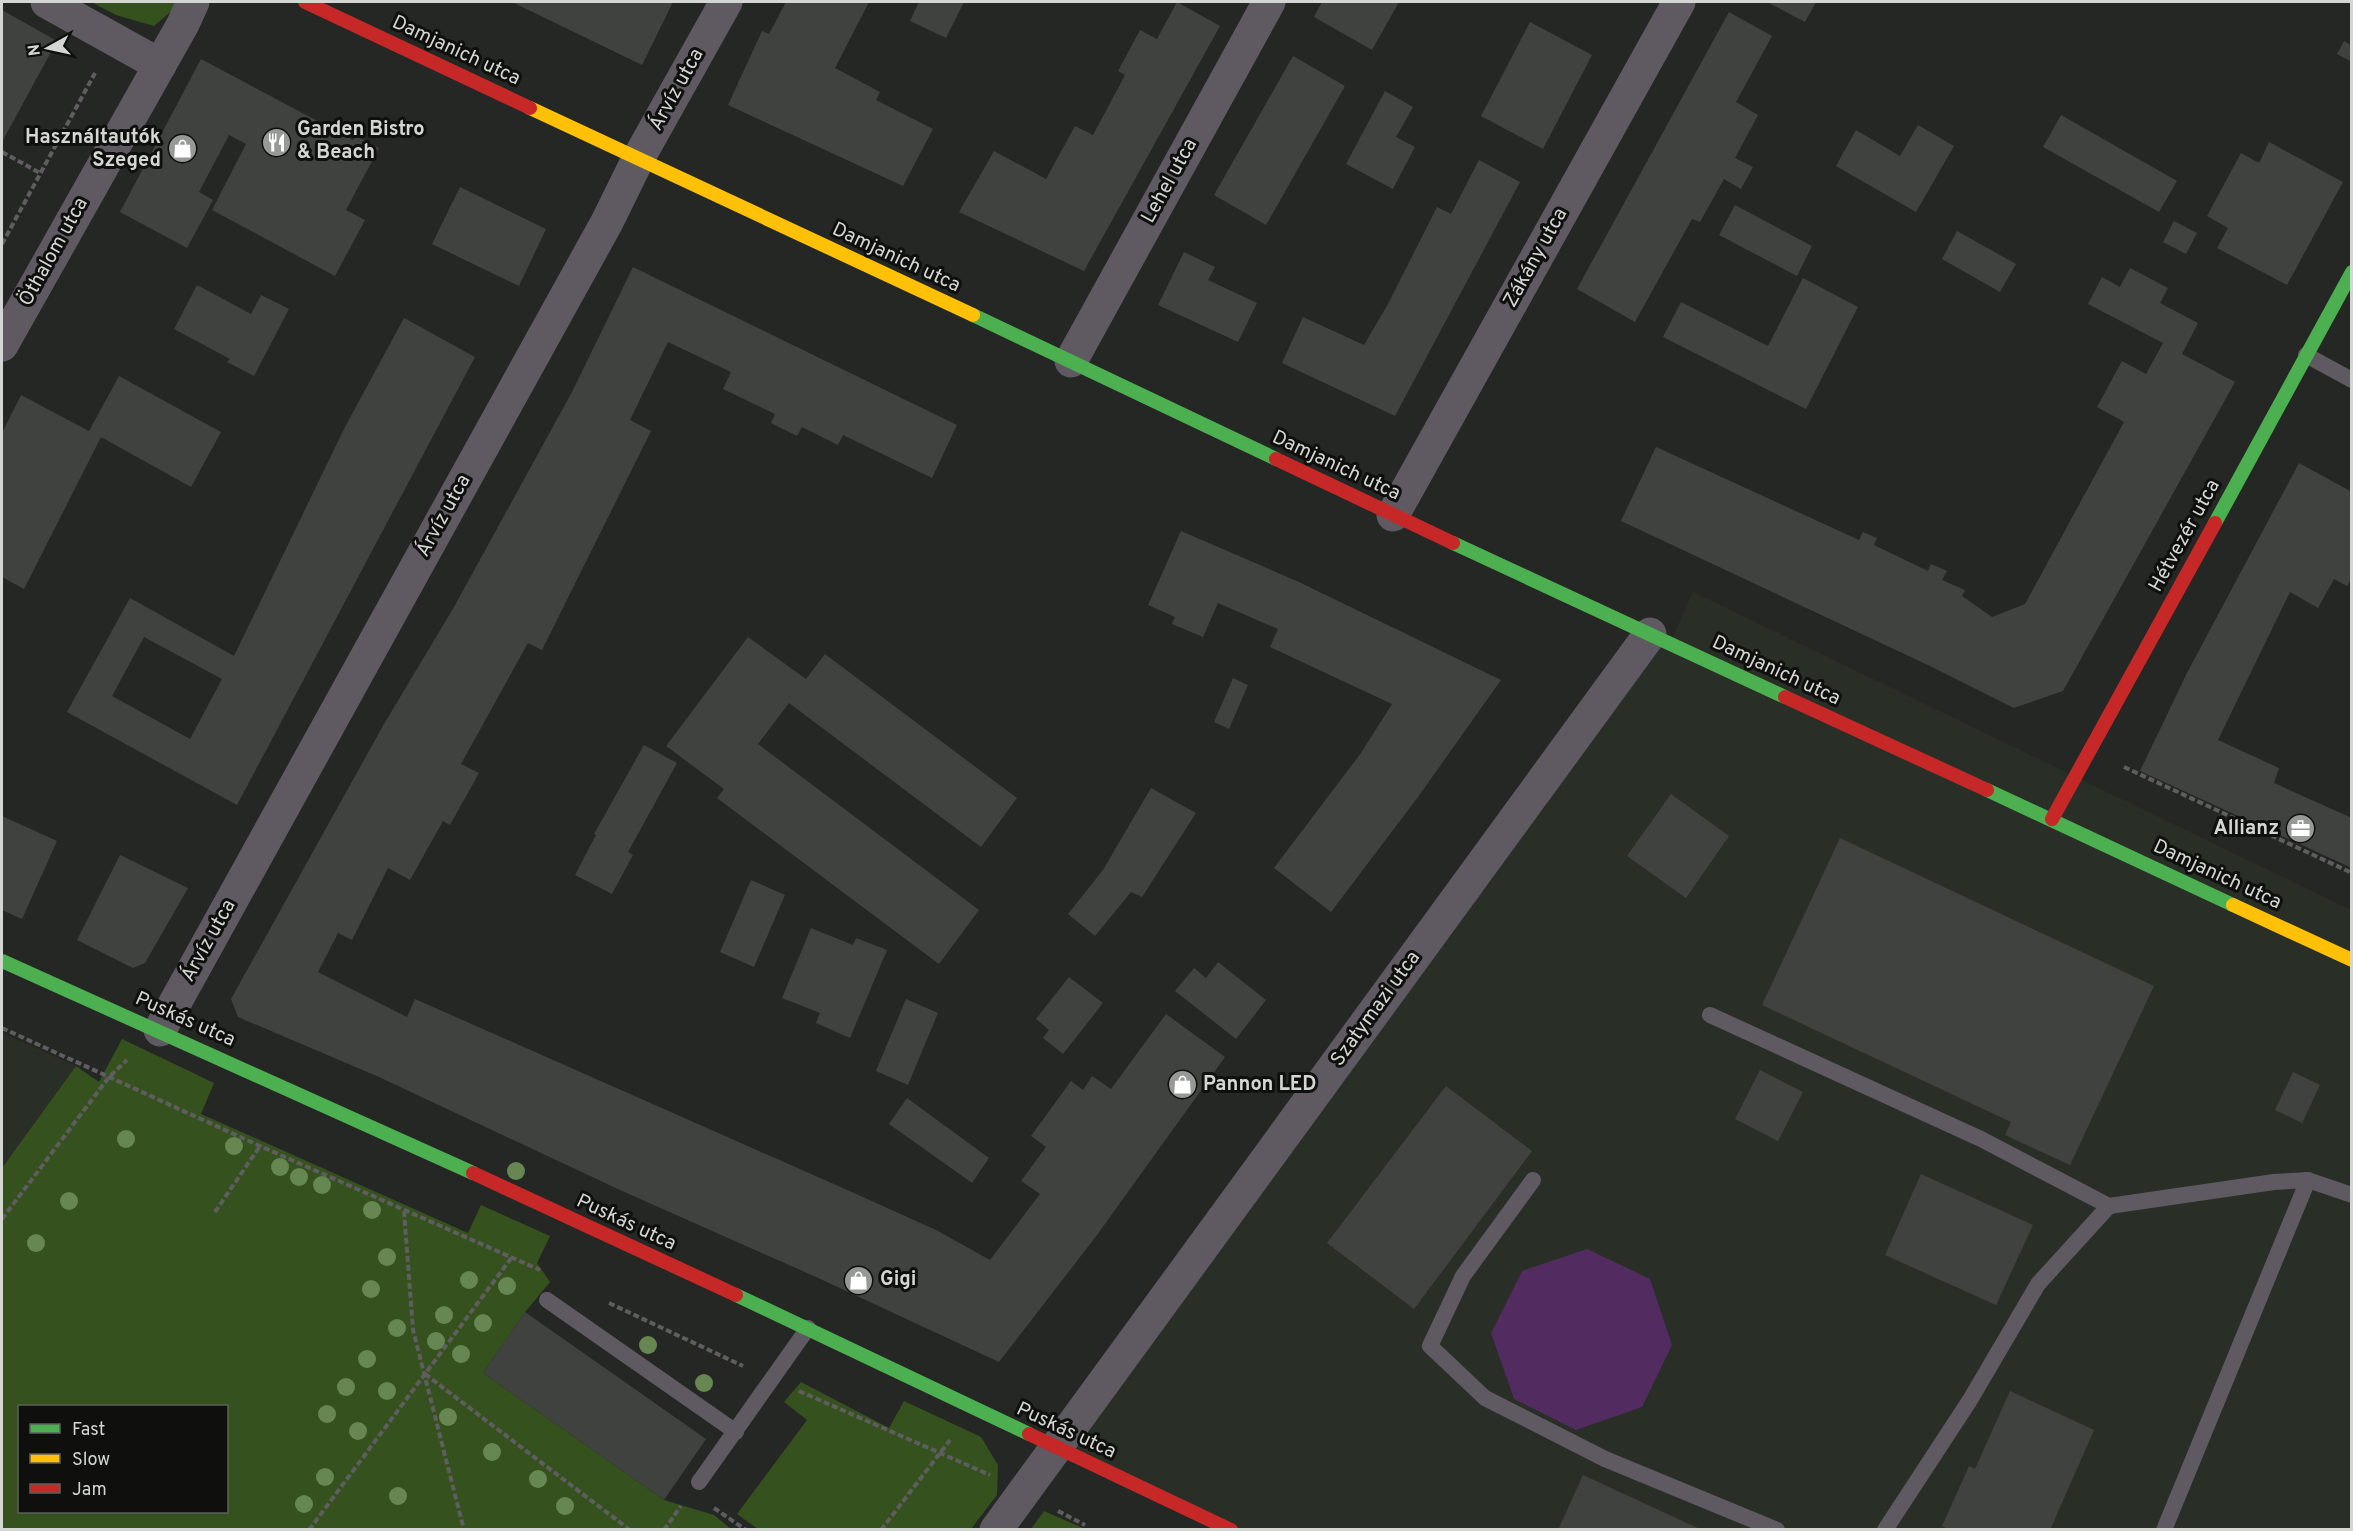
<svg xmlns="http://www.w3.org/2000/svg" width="2353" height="1531" font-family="Overpass,sans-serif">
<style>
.built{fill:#292f27}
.green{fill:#35521e;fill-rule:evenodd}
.water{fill:#522c60}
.building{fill:#404240;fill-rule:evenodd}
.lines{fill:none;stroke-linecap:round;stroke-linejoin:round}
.path{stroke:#5f5d60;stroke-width:4;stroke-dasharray:6 3;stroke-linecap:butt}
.lane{stroke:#5f5961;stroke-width:16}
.street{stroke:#5f5961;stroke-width:33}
.fast{stroke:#4caf50;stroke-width:14}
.slow{stroke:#ffc107;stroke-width:14}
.jam{stroke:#c62828;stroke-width:14}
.tree{fill:#668652}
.labels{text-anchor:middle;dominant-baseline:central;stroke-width:6;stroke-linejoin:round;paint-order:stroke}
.street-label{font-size:20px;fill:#d4d6d3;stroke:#0f100e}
.poi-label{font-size:20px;font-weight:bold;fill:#d4d6d3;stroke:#0f100e;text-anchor:start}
</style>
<rect width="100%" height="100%" fill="#252724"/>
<g class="built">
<path d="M1693,592L2351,910V1529H1231L1055,1448L1650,634L1670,643Z"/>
<path d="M2,1033L76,1066L2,1168Z"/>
</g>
<g class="green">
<path d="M91,2H174V9L154,26L116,15Z"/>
<path d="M122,1039L214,1083L201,1114L468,1233L481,1205L550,1236L537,1263L550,1282L525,1312L483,1373L664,1500L714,1515L731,1529L2,1530V1168L76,1066L99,1082ZM20,1406H226V1512H20Z"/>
<path d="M801,1382L889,1428L904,1401L981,1437L998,1465L997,1495L971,1529H758L737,1514L807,1420L784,1402Z"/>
<path d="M1044,1511L1085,1529H1031Z"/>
</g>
<path class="water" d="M1587,1249L1650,1279L1672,1345L1642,1407L1576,1430L1514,1399L1491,1333L1522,1271Z"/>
<g class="building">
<path d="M512,2H673L642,65Z"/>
<path d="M786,2H869L835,68L880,92L876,100L933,129L903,186L728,105L762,31L769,34Z"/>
<path d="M919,2H964L946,38L910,21Z"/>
<path d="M1177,2L1220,26L1084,271L959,212L994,151L1046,179L1075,126L1093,135L1125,75L1118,71L1140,30L1157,39Z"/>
<path d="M1322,2H1399L1372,50L1314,17Z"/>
<path d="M1767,2H1816L1805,22Z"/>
<path d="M2,10L57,41L2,142Z"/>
<path d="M1729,12L1772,36L1736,102L1758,115L1735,158L1753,167L1741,189L1724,179L1700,222L1692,219L1635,322L1577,289Z"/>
<path d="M1530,22L1592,55L1543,149L1481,116Z"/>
<path d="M2344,41L2352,46V62L2337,54Z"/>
<path d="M1293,56L1345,86L1266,225L1214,195Z"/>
<path d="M201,59L353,140L356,136L379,148L346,210L365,220L335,276L212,210L246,144L229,135L199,192L213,200L187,248L120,212Z"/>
<path d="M1385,91L1413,107L1396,137L1415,147L1393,189L1346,164Z"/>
<path d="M2061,115L2177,181L2159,212L2043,147Z"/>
<path d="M1918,125L1954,146L1916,212L1836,166L1856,130L1900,156Z"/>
<path d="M2269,142L2343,182L2287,285L2217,248L2228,228L2207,216L2241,153L2259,163Z"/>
<path d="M1479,160L1520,182L1395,416L1282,363L1303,317L1364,345L1388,304L1437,207L1451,214Z"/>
<path d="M460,187L546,229L519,286L432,244Z"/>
<path d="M1735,205L1812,246L1797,276L1719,235Z"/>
<path d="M2174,221L2197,233L2186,254L2163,242Z"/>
<path d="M1957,231L2016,264L2000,292L1942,259Z"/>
<path d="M1184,252L1215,267L1208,280L1257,303L1238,342L1158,305Z"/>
<path d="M633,267L957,425L932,478L843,435L838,445L802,427L797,436L771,423L775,414L723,389L731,372L668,342L630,420L651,431L542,650L528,643L461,764L479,773L450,825L443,821L410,880L388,868L352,940L338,933L318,972L407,1017L415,999L854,1193L936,1230L990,1260L1040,1194L1021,1181L1046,1147L1031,1136L1071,1081L1083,1090L1092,1076L1111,1089L1166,1014L1225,1057L1097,1235L999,1362L816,1277L620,1190L379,1077L238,1017L231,999L384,724L454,607L572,392Z"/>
<path d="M2130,268L2168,288L2160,303L2198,323L2182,354L2235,382L2063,691L2014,708L1930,666L1621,521L1656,447L1859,540L1863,532L1877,538L1874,545L1928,571L1931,564L1947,571L1942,580L1965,590L1962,596L1992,617L2025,604L2124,422L2097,407L2122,361L2146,374L2163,343L2088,304L2102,277L2120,287Z"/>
<path d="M1803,278L1858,307L1806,409L1663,337L1681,302L1768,346Z"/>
<path d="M197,285L251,314L261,295L289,309L254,376L227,362L230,359L174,329Z"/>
<path d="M404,318L475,357L237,805L67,712L130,598L234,656L345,427ZM144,637L222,679L190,739L112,696Z"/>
<path d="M119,376L221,432L191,487L101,437L24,589L2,577V433L21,395L89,431Z"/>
<path d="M2299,463L2352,492V578L2347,586L2334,579L2318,608L2290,592L2218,740L2279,768L2274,783L2352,818V868L2140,771L2187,673Z"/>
<path d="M1181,531L1299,582L1501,680L1418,797L1331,912L1274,868L1361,753L1392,704L1270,647L1278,629L1218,603L1203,637L1172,624L1175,617L1148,605Z"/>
<path d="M748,637L806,679L825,654L1017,798L981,847L789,703L758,744L979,910L939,964L717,798L724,789L666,746Z"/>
<path d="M1233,678L1248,685L1229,729L1214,722Z"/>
<path d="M644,745L677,763L628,852L633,855L612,894L575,875L596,835L594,834Z"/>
<path d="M1151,788L1196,813L1142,897L1131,892L1095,936L1068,914L1103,870Z"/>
<path d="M1671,794L1729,836L1686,898L1627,856Z"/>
<path d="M2,816L57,841L22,919L2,910Z"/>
<path d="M1840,838L2154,986L2070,1165L2005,1135L2011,1122L1762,1005Z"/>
<path d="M120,855L188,888L145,963L133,968L77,940Z"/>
<path d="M751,880L785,895L754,967L720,952Z"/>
<path d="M811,928L853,945L856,938L887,950L850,1038L816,1023L820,1013L782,998Z"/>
<path d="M1218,962L1266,1000L1236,1039L1175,991L1194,968L1206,978Z"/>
<path d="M1069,977L1103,1003L1063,1054L1043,1038L1049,1030L1036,1019Z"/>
<path d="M906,999L938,1013L908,1085L876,1071Z"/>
<path d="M1760,1070L1803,1092L1778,1141L1735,1119Z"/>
<path d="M2293,1072L2320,1085L2302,1123L2275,1110Z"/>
<path d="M1446,1086L1532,1151L1414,1309L1327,1243Z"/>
<path d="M907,1098L989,1158L972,1183L889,1124Z"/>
<path d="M1921,1174L2033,1225L1996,1305L1885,1255Z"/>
<path d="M525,1312L706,1439L664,1500L483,1373Z"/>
<path d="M2010,1391L2094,1430L2050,1530H1950L1942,1526L1969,1466L1975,1469Z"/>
<path d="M1583,1475L1702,1530H1558Z"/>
</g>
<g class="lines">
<g class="path">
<path d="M2,152L40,173"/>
<path d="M2,244L95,73"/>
<path d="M2124,767L2352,873"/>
<path d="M2,1028L260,1146L540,1270"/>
<path d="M404,1211L413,1330L464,1530"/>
<path d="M215,1212L260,1146"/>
<path d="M2,1219L109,1077L127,1060"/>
<path d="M609,1303L743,1366"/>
<path d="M425,1374L630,1530"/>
<path d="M799,1391L990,1475"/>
<path d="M714,1508L746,1530"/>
<path d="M1058,1511L1085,1525"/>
<path d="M309,1530L512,1257"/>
<path d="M664,1530L681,1506"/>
<path d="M881,1530L950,1440"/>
</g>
<g class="lane">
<path d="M2306,355L2352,380"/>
<path d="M1710,1015L1981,1139L2109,1206L2274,1182L2308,1180L2352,1195"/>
<path d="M1533,1180L1463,1276L1430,1346L1485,1398L1605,1459L1777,1530"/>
<path d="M547,1300L736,1432"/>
<path d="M699,1482L808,1328"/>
<path d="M1885,1530L1970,1400L2038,1284L2109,1206"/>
<path d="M2164,1530L2308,1180"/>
</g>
<g class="street">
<path d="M47,2L160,65"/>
<path d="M2,345L183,24L193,2"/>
<path d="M1071,361L1269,2"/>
<path d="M1393,515L1679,2"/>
<path d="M160,1030L607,222L638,159L726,2"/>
<path d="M996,1530L1650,634"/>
</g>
<g class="fast">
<path d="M973,315L1276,459"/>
<path d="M2215,523L2352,272"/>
<path d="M1453,543L1785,697"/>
<path d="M1987,790L2233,905"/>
<path d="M2,961L473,1173"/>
<path d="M736,1295L1029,1434"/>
</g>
<g class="slow">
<path d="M530,108L973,315"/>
<path d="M2233,905L2352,960"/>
</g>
<g class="jam">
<path d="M305,2L530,108"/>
<path d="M1276,459L1453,543"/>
<path d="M1785,697L1987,790"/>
<path d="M2052,819L2215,523"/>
<path d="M473,1173L736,1295"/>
<path d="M1029,1434L1231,1530"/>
</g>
</g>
<g class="tree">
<circle cx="126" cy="1139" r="9"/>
<circle cx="234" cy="1146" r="9"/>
<circle cx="280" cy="1167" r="9"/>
<circle cx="516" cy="1171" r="9"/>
<circle cx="299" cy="1177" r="9"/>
<circle cx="322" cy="1185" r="9"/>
<circle cx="69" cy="1201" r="9"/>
<circle cx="372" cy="1210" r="9"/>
<circle cx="36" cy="1243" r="9"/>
<circle cx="387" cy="1257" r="9"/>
<circle cx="469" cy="1280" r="9"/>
<circle cx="507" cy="1286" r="9"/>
<circle cx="371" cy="1289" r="9"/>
<circle cx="444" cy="1315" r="9"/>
<circle cx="483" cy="1323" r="9"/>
<circle cx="397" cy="1328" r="9"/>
<circle cx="436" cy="1341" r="9"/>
<circle cx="648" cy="1345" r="9"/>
<circle cx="461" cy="1354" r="9"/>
<circle cx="367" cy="1359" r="9"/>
<circle cx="704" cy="1383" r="9"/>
<circle cx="346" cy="1387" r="9"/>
<circle cx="387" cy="1391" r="9"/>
<circle cx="327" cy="1414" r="9"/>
<circle cx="448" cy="1417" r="9"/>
<circle cx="358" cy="1431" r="9"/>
<circle cx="492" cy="1452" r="9"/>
<circle cx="325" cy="1477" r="9"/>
<circle cx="538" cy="1479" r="9"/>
<circle cx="398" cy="1496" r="9"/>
<circle cx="304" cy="1504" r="9"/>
<circle cx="565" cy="1506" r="9"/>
</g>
<defs>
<symbol id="restaurant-disc" viewBox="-11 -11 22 22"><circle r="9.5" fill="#979996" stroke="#0f100e"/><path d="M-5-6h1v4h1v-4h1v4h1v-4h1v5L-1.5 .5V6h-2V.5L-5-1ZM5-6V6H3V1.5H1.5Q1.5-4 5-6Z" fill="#fff"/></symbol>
<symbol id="shop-disc" viewBox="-11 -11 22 22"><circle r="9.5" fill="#979996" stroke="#0f100e"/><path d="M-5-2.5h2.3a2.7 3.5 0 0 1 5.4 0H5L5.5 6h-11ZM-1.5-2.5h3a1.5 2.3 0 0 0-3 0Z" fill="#fff"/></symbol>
<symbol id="office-disc" viewBox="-11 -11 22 22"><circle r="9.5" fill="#979996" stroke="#0f100e"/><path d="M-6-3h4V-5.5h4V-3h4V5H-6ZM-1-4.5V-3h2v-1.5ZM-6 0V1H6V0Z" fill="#fff"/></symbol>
</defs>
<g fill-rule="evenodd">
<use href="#restaurant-disc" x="260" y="126" width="33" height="33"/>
<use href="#shop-disc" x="166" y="132" width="33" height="33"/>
<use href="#office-disc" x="2284" y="812" width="33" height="33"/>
<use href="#shop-disc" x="1166" y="1068" width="33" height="33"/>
<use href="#shop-disc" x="842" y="1264" width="33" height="33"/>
</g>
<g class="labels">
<g class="street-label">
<text transform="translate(456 51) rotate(25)">Damjanich utca</text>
<text transform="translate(677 90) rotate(-61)">Árvíz utca</text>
<text transform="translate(1170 181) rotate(-61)">Lehel utca</text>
<text transform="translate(54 252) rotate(-61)">Öthalom utca</text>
<text transform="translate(896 258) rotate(25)">Damjanich utca</text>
<text transform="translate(1536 258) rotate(-61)">Zákány utca</text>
<text transform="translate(1336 466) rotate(25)">Damjanich utca</text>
<text transform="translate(444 516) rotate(-61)">Árvíz utca</text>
<text transform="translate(2185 536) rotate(-61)">Hétvezér utca</text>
<text transform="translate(1776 671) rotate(25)">Damjanich utca</text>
<text transform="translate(2217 875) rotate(25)">Damjanich utca</text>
<text transform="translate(209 941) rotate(-61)">Árvíz utca</text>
<text transform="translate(1376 1009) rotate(-54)">Szatymazi utca</text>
<text transform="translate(185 1020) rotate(24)">Puskás utca</text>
<text transform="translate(626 1223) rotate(25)">Puskás utca</text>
<text transform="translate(1066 1431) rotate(25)">Puskás utca</text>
</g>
<g class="poi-label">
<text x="297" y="130">Garden Bistro<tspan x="297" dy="23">&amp; Beach</tspan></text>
<text x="161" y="138" text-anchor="end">Használtautók<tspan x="161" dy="23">Szeged</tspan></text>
<text x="2279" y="829" text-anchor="end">Allianz</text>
<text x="1203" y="1085">Pannon LED</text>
<text x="880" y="1280">Gigi</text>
</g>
</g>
<rect width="2353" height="1531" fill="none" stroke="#d4d6d3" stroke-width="6"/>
<rect x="18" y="1405" width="210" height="108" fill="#0f100e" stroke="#5e5f5d" stroke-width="1.5"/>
<rect x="30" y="1424" width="30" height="9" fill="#4caf50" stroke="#5e5f5d" stroke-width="1.5"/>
<text x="72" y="1435" font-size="18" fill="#d4d6d3">Fast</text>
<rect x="30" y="1454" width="30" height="9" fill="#ffc107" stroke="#5e5f5d" stroke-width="1.5"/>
<text x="72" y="1465" font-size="18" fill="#d4d6d3">Slow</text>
<rect x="30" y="1484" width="30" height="9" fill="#c62828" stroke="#5e5f5d" stroke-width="1.5"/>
<text x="72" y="1495" font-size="18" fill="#d4d6d3">Jam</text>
<g transform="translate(48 48) rotate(262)" stroke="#0f100e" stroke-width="4.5" paint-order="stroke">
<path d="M0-4.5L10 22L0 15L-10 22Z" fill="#d4d6d3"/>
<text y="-9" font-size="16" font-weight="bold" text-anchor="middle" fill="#d4d6d3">N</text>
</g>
</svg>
